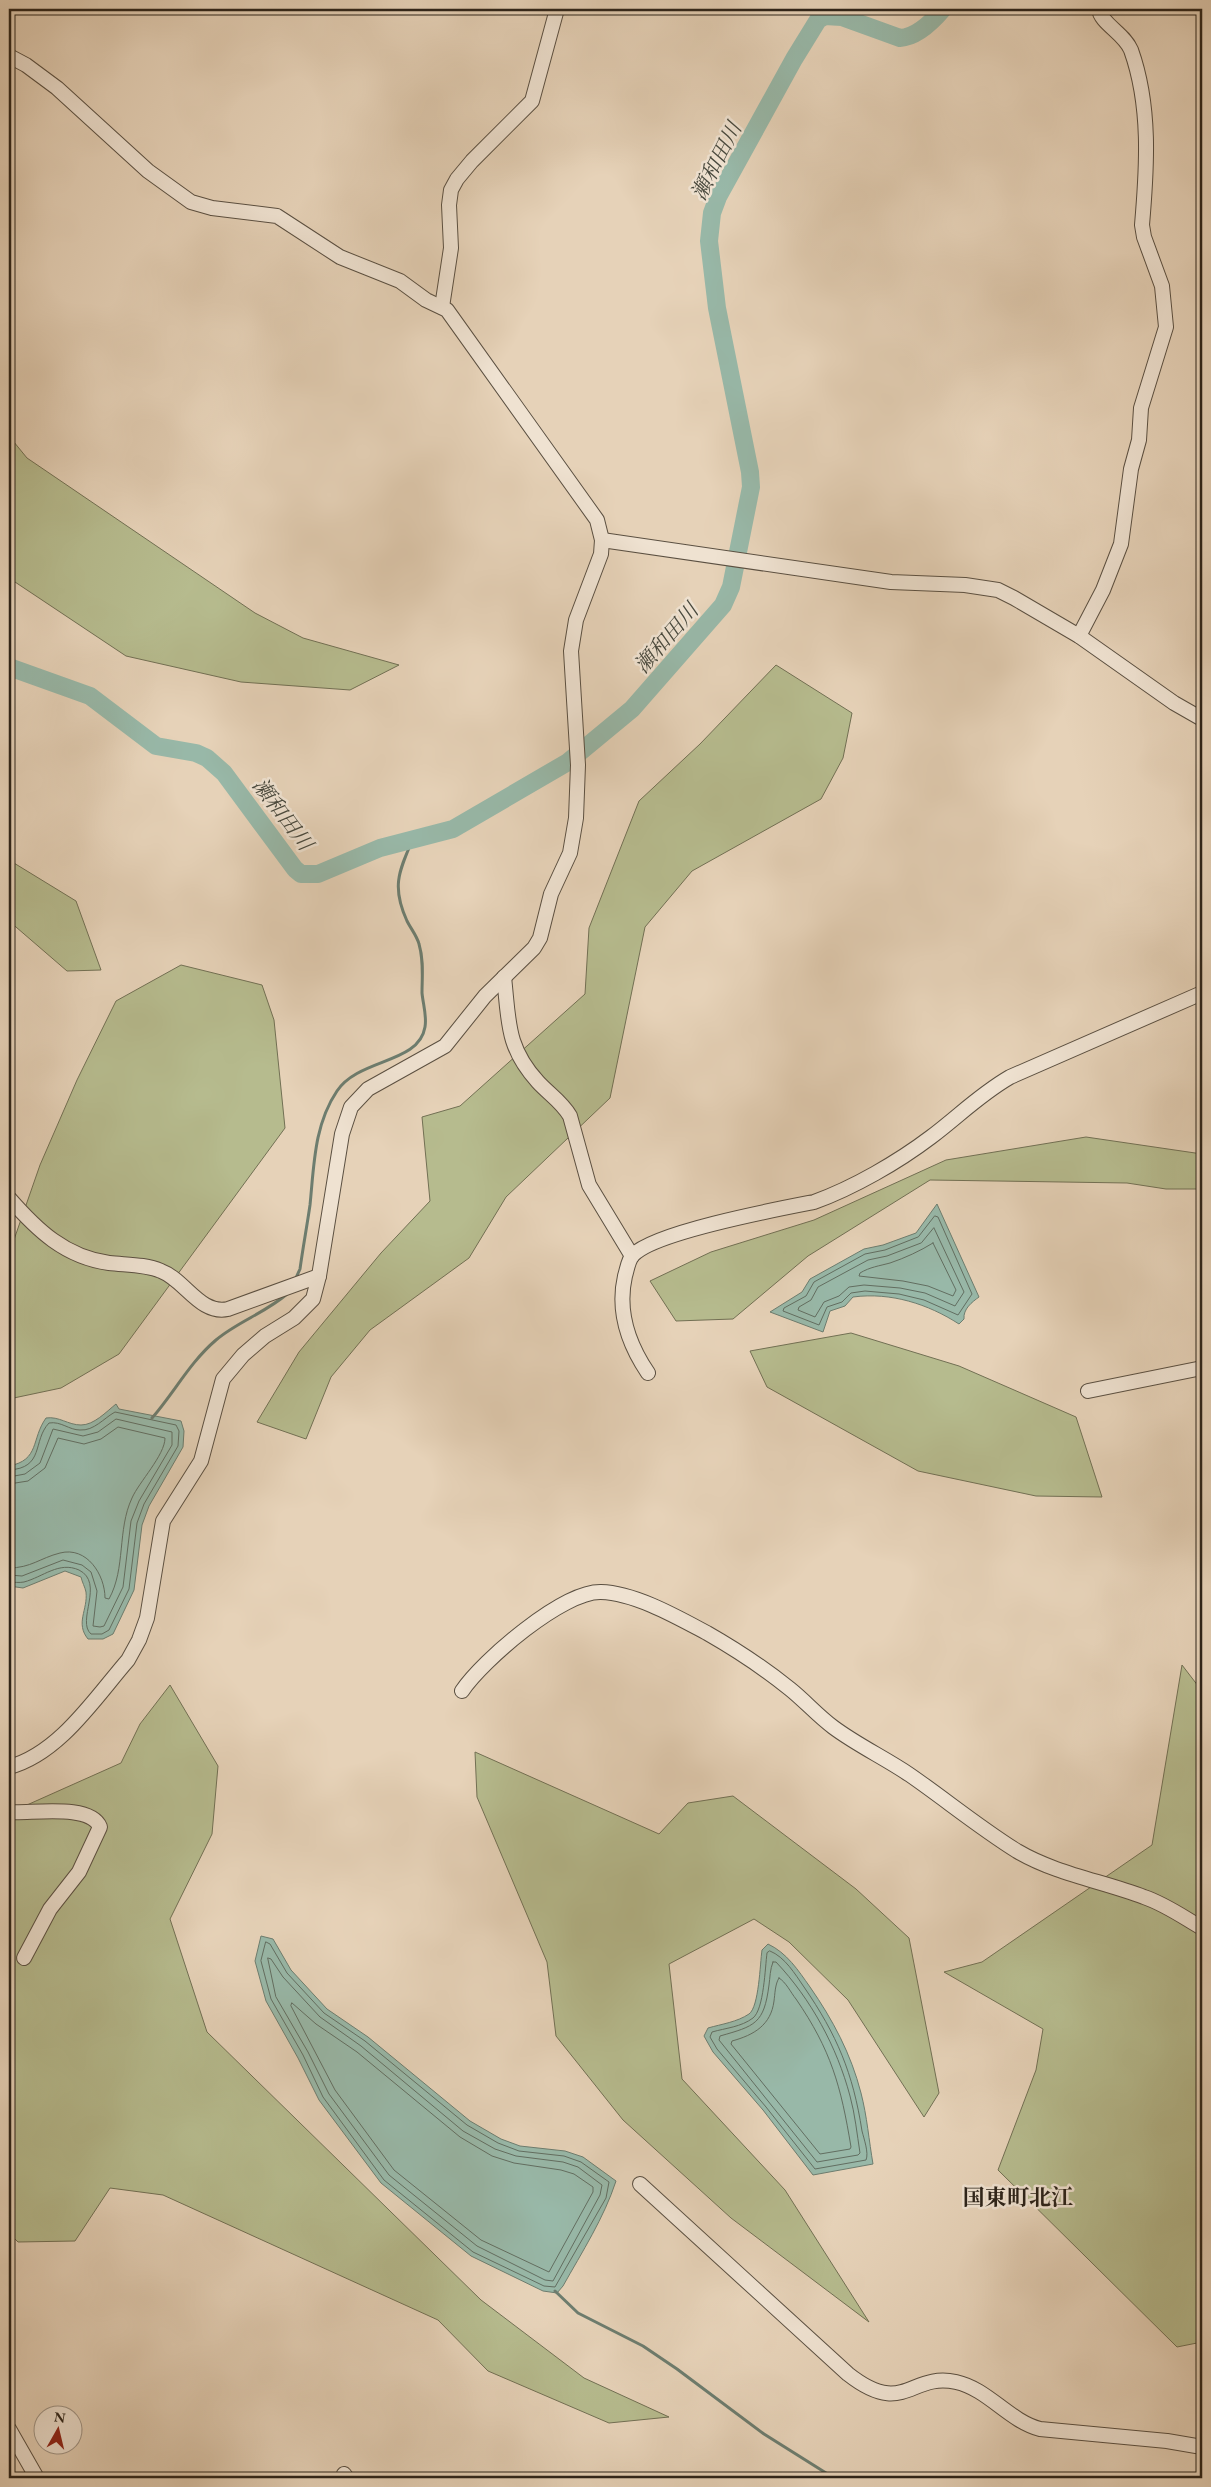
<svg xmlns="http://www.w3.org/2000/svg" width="1211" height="2487" font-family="'EB Garamond','Noto Serif JP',serif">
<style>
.green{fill:#b6bb8e;stroke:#727054}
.water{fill:#98b8a8;stroke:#6d7d6f}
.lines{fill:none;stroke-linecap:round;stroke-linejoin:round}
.shore{stroke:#626e61;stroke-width:1}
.stream{stroke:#6d7d6f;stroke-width:3}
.river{stroke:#98b8a8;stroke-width:18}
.minor-casing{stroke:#5b5042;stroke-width:16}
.minor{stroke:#efe2d1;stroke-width:14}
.labels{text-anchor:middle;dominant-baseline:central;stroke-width:5;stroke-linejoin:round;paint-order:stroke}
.water-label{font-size:21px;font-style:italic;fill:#48493e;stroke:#efe2d1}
.quarter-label{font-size:22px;font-weight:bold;fill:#2d241a;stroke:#efe2d1}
</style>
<rect width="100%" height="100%" fill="#e6d2b8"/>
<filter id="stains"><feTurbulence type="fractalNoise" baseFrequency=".004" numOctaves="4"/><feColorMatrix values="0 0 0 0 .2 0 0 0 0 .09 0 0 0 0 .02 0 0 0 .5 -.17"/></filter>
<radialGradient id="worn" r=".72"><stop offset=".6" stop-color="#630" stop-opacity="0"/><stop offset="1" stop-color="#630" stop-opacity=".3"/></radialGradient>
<g class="green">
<path d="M9,436L27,458L255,613L303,638L399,665L350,690L241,682L126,656L9,578Z"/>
<path d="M776,665L852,713L843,758L821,799L692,871L645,927L610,1098L506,1197L469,1258L370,1330L331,1377L306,1439L257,1422L299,1352L381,1253L430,1201L422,1117L460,1106L585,994L589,928L639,801L700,744Z"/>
<path d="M9,860L76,901L101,970L67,971L9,921Z"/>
<path d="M181,965L262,985L274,1020L285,1128L119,1354L61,1388L9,1399V1254L40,1165L77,1080L116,1001Z"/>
<path d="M1086,1137L1202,1154V1189H1166L1127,1183L930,1180L808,1256L733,1319L676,1321L650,1281L711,1252L814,1220L946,1160Z"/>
<path d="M851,1333L959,1366L1076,1417L1102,1497L1036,1496L918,1471L767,1387L750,1351Z"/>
<path d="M1182,1665L1202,1691V1846L1200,1849L1202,1856V2342L1177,2347L998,2170L1036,2070L1043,2029L944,1972L982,1962L1152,1845Z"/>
<path d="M170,1685L218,1766L212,1834L170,1919L207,2032L481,2300L584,2378L669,2417L609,2423L488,2371L438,2320L163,2195L110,2188L75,2241L18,2242L9,2233V1813L121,1763L140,1724Z"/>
<path d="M475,1752L659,1834L688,1803L733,1796L856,1889L909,1938L939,2093L924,2117L848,2000L789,1942L754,1919L669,1964L682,2079L785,2190L869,2322L731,2218L623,2120L556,2036L547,1962L477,1797Z"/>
</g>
<g class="water">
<path d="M937,1204L979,1297C972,1302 963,1309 964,1319L959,1324C928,1304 891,1292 853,1297L845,1306L830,1311L823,1332L770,1312L802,1292L810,1279L864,1249L883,1245L916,1233Z"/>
<path d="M116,1404L119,1409L181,1421L184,1431L183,1447L149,1506L142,1525L134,1590L113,1634L103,1639H88C75,1623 88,1610 86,1592C85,1587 82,1582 81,1577L65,1571L23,1588L9,1586V1466C40,1460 31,1439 46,1418C59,1416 68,1425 81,1425C94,1425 106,1412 116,1404Z"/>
<path d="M261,1936L273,1939L291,1970L327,2009L368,2037L470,2121L501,2139L520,2146L565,2151L583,2157L616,2181C604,2218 582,2252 563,2286L557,2293L543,2291L471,2256L381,2183L319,2100L298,2058L266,2001L255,1961Z"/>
<path d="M768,1944C787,1953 798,1970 810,1987C833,2020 851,2054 861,2093C867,2116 869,2141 873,2164L813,2175L763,2110L713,2052L704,2036L708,2028C722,2024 737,2022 749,2014C759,2007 760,1964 762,1950Z"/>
</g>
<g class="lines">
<g class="shore">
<path d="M935,1216L938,1217L972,1294L958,1315L924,1300L899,1294L865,1291L851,1293L842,1302L827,1307L819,1325L783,1311L784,1308L806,1296L814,1282L865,1254L885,1250L918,1237Z"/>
<path d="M934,1228L964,1292L955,1306L925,1293L900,1288L864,1285L849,1287L839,1296L824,1302L815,1317L798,1310L799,1307L811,1300L818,1287L868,1260L887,1256L921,1243Z"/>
<path d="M933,1243L956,1290L953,1296L928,1286L903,1281L859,1276L860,1273C870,1267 879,1266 890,1263C905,1258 920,1251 933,1243Z"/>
<path d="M9,1470C45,1468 32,1441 49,1423C61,1421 69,1430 80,1430C94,1431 104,1418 115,1412L176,1425L179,1431L178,1446L144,1504L137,1523L129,1589L109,1630L102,1634H91C76,1621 105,1583 79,1570C59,1561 43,1577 24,1582C19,1583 14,1582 9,1582"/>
<path d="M9,1477L25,1474L40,1463L53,1429L83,1436L98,1432L116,1419L172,1432V1445L139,1501L131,1521L123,1587L104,1626L100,1627L93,1626L97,1591L91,1572L82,1565L63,1560L22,1576L9,1575"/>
<path d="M9,1484L28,1481L45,1468L58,1438L84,1444L101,1439L118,1427L165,1438C165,1455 139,1482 132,1498C117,1530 126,1568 109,1599L105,1598C105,1575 87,1546 60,1553C40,1558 31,1568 9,1568"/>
<path d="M266,1942L270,1944L287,1973L324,2013L365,2041L467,2125L498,2143L519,2151L564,2156L581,2162L609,2182L606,2198L555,2287L544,2286L473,2252L384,2180L323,2097L303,2055L271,1999L261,1961Z"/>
<path d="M770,1951C785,1957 795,1974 804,1987C837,2035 853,2073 862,2131C864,2139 869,2153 866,2160L815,2169L766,2107L717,2049L710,2037L712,2032C726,2028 741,2027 753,2018C764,2009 765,1968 767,1953Z"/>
<path d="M268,1958L271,1959L283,1977L320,2017L361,2046L463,2131L495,2149L516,2156L563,2162L578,2167L602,2185L600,2195L553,2281L545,2280L477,2246L389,2175L329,2094L308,2052L276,1997Z"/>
<path d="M773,1962H776C811,1999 837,2047 850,2096C855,2114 857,2134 860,2153L858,2155L817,2162L719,2040L720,2036C755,2026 764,2024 769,1985C770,1978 770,1969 773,1962Z"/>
<path d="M779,1978C786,1982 791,1993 796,1999C831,2050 841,2086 851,2147L850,2149L820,2154L731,2044L732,2041C754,2035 771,2025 774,2001C775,1994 775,1984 779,1978Z"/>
<path d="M292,2003L316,2024L357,2052L460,2137L492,2156L514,2163L561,2170L574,2174L593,2187V2192L549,2272L481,2240L394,2170L335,2090L291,2006Z"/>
</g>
<g class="stream">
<path d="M295,1280L300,1269C303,1247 307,1226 310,1205C314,1166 314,1125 337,1091C359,1058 419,1064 425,1027C427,1016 423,1004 422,993C422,977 424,961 419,944C417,936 411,929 407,921C392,888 398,873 412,841"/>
<path d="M152,1418C174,1393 190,1362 216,1340C237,1322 265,1313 287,1294"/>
<path d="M555,2291L578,2313L643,2346L677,2369L764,2434L834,2478"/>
</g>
<path class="river" d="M9,667L90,696L156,746L196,753L207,758L224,773L295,869L301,874H318L380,848L453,829L568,762L632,709L723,605L731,587L751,487L750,472L717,308L709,241L712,213L718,197L794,59L818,20L825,16L842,17L900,38C917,37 932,22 943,9"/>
<defs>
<g id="minor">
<path d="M9,56L26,65L57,88L148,171L191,202L212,208L277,216L340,257L400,281L426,300L447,310L597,520L602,540L601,554L576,620L571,651L578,765L576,818L570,853L551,894L540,938L534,948L485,996L445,1046L368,1089L351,1107L342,1134L319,1276L313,1299L294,1318L265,1336L243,1355L223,1379L201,1461L163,1521L147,1618L139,1640L128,1660C95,1698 59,1754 9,1767"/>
<path d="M442,307L451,248L449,205L451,190L457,179L472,161L532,101L557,9"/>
<path d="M602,540L891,582L965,585L998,590L1014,598L1079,636L1174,703L1202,719"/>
<path d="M1079,636L1103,590L1121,544L1131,469L1139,440L1141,408L1166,327L1162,286L1144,237L1142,225C1147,167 1151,106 1131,50C1124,33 1100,23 1099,9"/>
<path d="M504,977C509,1021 506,1047 538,1082C549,1094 562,1102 570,1116L589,1185L632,1256"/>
<path d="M9,1198C37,1230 65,1257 109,1263C126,1265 145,1264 161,1271C185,1280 200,1315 228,1309L319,1276"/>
<path d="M648,1373C629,1345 617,1311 625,1276C627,1270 628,1260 633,1255C655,1232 778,1209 814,1202C853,1188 898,1162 931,1137C959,1116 979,1095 1010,1077L1202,993"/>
<path d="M1088,1391L1202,1368"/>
<path d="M462,1691C483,1660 563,1591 601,1592C635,1593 677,1617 707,1633C735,1649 764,1668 790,1689C805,1701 817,1715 833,1727C857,1745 885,1758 910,1775C946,1800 980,1828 1017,1851C1056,1874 1102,1881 1144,1897C1165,1904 1183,1917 1202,1928"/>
<path d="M9,1812C30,1814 90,1803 100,1827L79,1872L50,1909L24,1958"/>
<path d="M640,2184L848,2374C904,2418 910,2372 956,2382C988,2389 1009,2421 1040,2429L1167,2441L1202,2447"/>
<path d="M9,2429L37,2478"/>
<path d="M344,2474L347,2478"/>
</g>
</defs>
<use href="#minor" class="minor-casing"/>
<use href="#minor" class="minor"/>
</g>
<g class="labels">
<g class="water-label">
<text transform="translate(716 161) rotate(-63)">瀬和田川</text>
<text transform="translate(666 638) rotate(-49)">瀬和田川</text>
<text transform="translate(283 814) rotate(53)">瀬和田川</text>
</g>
<g class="quarter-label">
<text x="1018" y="2197">国東町北江</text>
</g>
</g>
<rect width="1211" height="2487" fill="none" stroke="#e6d2b8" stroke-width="30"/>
<rect x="10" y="10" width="1191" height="2467" fill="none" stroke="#2d241a" stroke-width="2.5"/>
<rect x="15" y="15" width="1181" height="2457" fill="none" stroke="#2d241a"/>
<g transform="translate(58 2430) rotate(8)"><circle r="24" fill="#efe2d1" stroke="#a19688"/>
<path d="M0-4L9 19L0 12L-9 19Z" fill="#8f2418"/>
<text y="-8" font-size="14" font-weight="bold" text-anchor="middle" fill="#2d241a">N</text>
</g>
<rect width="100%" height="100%" filter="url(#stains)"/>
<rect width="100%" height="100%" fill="url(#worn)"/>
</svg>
